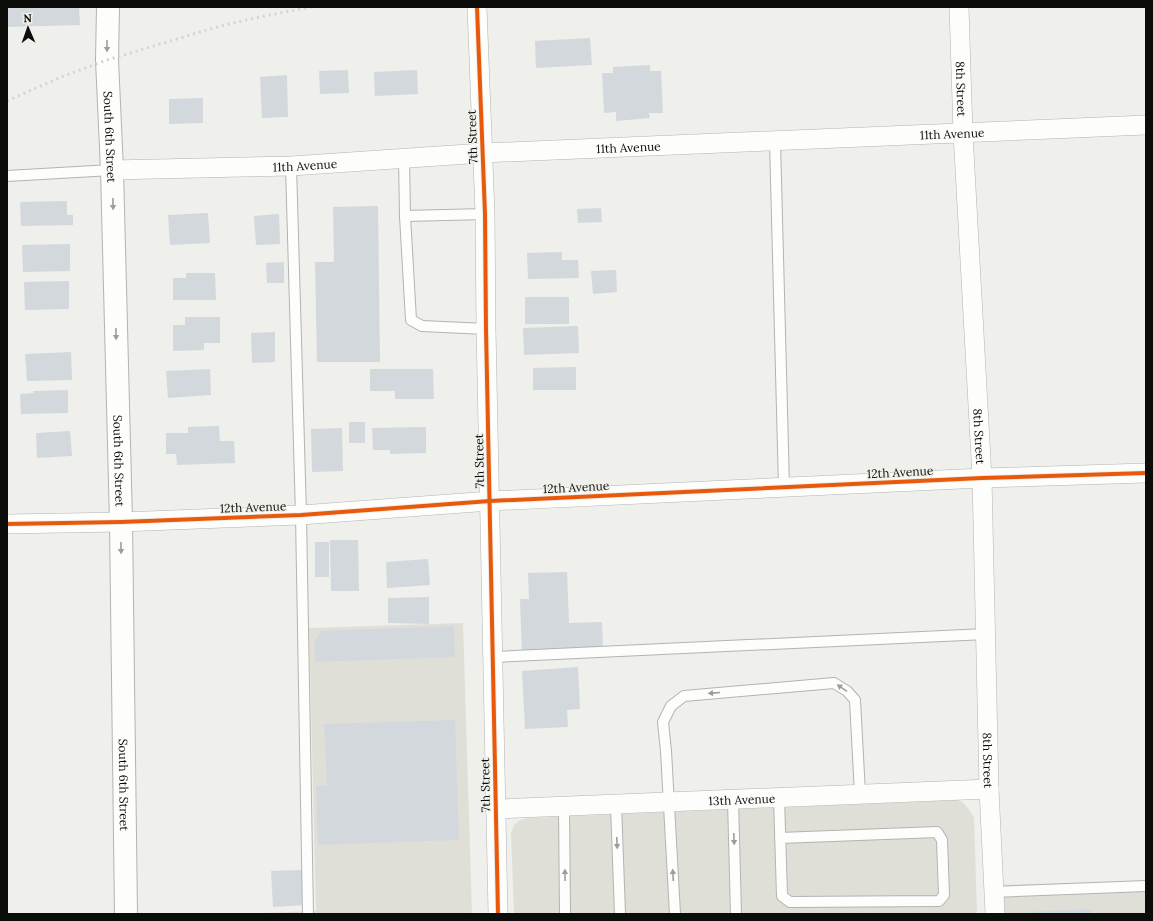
<svg xmlns="http://www.w3.org/2000/svg" width="1153" height="921" font-family="Lora,serif">
<style>
.built{fill:#e0dfd7}
.building{fill:#d3d8dc}
.lines{fill:none;stroke-linecap:round;stroke-linejoin:round}
.service-casing{stroke:#b3b3b1;stroke-width:12}
.minor-casing{stroke:#b3b3b1;stroke-width:20}
.tertiary-casing{stroke:#b3b3b1;stroke-width:24}
.service{stroke:#fdfdfc;stroke-width:10}
.minor{stroke:#fdfdfc;stroke-width:19}
.tertiary{stroke:#fdfdfc;stroke-width:22}
.rail{stroke:#d4d4d2;stroke-width:3;stroke-dasharray:2 4;stroke-linecap:butt}
.cycleway-casing{stroke:#f0f0eb;stroke-width:6}
.cycleway{stroke:#e8590c;stroke-width:4}
.oneway{fill:#9d9d9b}
.labels{text-anchor:middle;dominant-baseline:central;stroke-width:3;stroke-linejoin:round;paint-order:stroke}
.street-label{font-size:12px;fill:#0c0c0a;stroke:#f0f0eb}
</style>
<rect width="100%" height="100%" fill="#efefec"/>
<g class="built">
<path d="M463,623L472,914H235L316,911L309,628Z"/>
<path d="M957,800L964,803L974,817L977,914H514L511,833L514,825L520,820L529,818Z"/>
<path d="M1146,881V914H1002L1000,885Z"/>
</g>
<g class="building">
<path d="M7,7H79L80,25L7,27Z"/>
<path d="M590,38L592,65L536,68L535,41Z"/>
<path d="M650,65V71H661L663,113H649L650,118L616,121V112L604,113L602,73H613V67Z"/>
<path d="M348,70L349,93L320,94L319,71Z"/>
<path d="M417,70L418,94L375,96L374,72Z"/>
<path d="M287,75L288,117L262,118L260,77Z"/>
<path d="M203,98V123L169,124V99Z"/>
<path d="M67,201V215H73V225L21,226L20,202Z"/>
<path d="M378,206L380,362H317L315,262H334L333,207Z"/>
<path d="M601,208L602,222L578,223L577,209Z"/>
<path d="M208,213L210,243L170,245L168,215Z"/>
<path d="M279,214L280,244L256,245L254,216Z"/>
<path d="M70,244V271L23,272L22,245Z"/>
<path d="M562,252V260H578L579,278L528,279L527,253Z"/>
<path d="M284,262V283H267L266,263Z"/>
<path d="M616,270L617,292L593,294L591,271Z"/>
<path d="M186,273H215L216,300H173V278H186Z"/>
<path d="M69,281V309L25,310L24,282Z"/>
<rect x="525" y="297" width="44" height="27"/>
<path d="M185,317H220V343H204V350L173,351V325H185Z"/>
<path d="M578,326L579,353L524,355L523,328Z"/>
<path d="M275,332V362L252,363L251,333Z"/>
<path d="M71,352L72,380L27,381L25,354Z"/>
<path d="M576,367V390H533V368Z"/>
<path d="M210,369L211,395L168,398L166,371Z"/>
<path d="M370,369H433L434,399H395V391H370Z"/>
<path d="M68,390V413L21,414L20,394L34,393L33,391Z"/>
<rect x="349" y="422" width="16" height="21"/>
<path d="M219,426L220,441H234L235,463L177,465L176,454H166V433H188V427Z"/>
<path d="M426,427V453L390,454V450H373L372,428Z"/>
<path d="M342,428L343,471L312,472L311,429Z"/>
<path d="M70,431L72,456L37,458L36,433Z"/>
<path d="M330,540H358L359,591H331Z"/>
<rect x="315" y="542" width="14" height="35"/>
<path d="M428,559L430,585L387,588L386,562Z"/>
<path d="M567,572L569,623L602,622L603,651L522,654L520,599H529L528,573Z"/>
<path d="M429,597V624L388,623V598Z"/>
<path d="M454,626L455,657L315,662V640L321,631Z"/>
<path d="M578,667L580,709L567,710L568,727L525,729L522,671Z"/>
<path d="M455,720L459,840L318,845L316,786H327L324,724Z"/>
<path d="M302,870L304,905L273,907L271,871Z"/>
<path d="M1092,909V914H1026V912Z"/>
</g>
<g class="lines">
<defs>
<g id="service">
<path d="M775,141L784,487"/>
<path d="M404,158L405,216L411,320L422,326L486,329"/>
<path d="M291,166L301,515L308,914"/>
<path d="M7,176L112,170"/>
<path d="M405,216L485,214"/>
<path d="M493,657L986,634"/>
<path d="M779,798L782,896L790,902L939,901L944,895L942,840L937,832L780,838"/>
<path d="M733,800L736,914"/>
<path d="M616,805L620,914"/>
<path d="M564,807L565,914"/>
<path d="M993,892L1146,886"/>
<path d="M675,914L666,751L663,722L671,706L684,696L834,683L847,691L855,700L860,794"/>
</g>
<g id="minor">
<path d="M477,7L485,214L486,329L498,914"/>
<path id="s1" d="M959,7L963,133L982,478L989,789L995,914"/>
<path id="s2" d="M112,170L291,166L483,153L1146,125"/>
<path d="M7,524L121,522L301,515L490,501L982,478L1146,473"/>
<path id="s3" d="M495,809L989,789"/>
</g>
<g id="tertiary">
<path id="s4" d="M108,7L107,60L112,170L121,522L126,914"/>
</g>
</defs>
<use href="#service" class="service-casing"/>
<use href="#minor" class="minor-casing"/>
<use href="#tertiary" class="tertiary-casing"/>
<use href="#service" class="service"/>
<use href="#minor" class="minor"/>
<use href="#tertiary" class="tertiary"/>
<path class="rail" d="M7,101L61,77L107,60L220,26L269,15L311,7"/>
<defs>
<g id="cycleway">
<path d="M477,7L485,214L486,329L498,914"/>
<path d="M7,524L121,522L301,515L490,501L982,478L1146,473"/>
</g>
</defs>
<use href="#cycleway" class="cycleway-casing"/>
<use href="#cycleway" class="cycleway"/>
</g>
<defs><path id="oneway-solid" d="M-6-.8H1V-3.2L6.5 0L1 3.2V.8H-6Z"/></defs>
<g class="oneway">
<use href="#oneway-solid" transform="translate(107 46) rotate(90)"/>
<use href="#oneway-solid" transform="translate(113 204) rotate(89)"/>
<use href="#oneway-solid" transform="translate(116 334) rotate(89)"/>
<use href="#oneway-solid" transform="translate(121 548) rotate(89)"/>
<use href="#oneway-solid" transform="translate(842 688) rotate(-146)"/>
<use href="#oneway-solid" transform="translate(714 693) rotate(175)"/>
<use href="#oneway-solid" transform="translate(734 839) rotate(88)"/>
<use href="#oneway-solid" transform="translate(617 843) rotate(87)"/>
<use href="#oneway-solid" transform="translate(565 875) rotate(-91)"/>
<use href="#oneway-solid" transform="translate(673 875) rotate(-93)"/>
</g>
<g class="labels">
<g class="street-label">
<text stroke="none"><textPath href="#s1" startOffset="82">8th Street</textPath></text>
<text stroke="none"><textPath href="#s2" startOffset="841">11th Avenue</textPath></text>
<text stroke="none"><textPath href="#s4" startOffset="130">South 6th Street</textPath></text>
<text transform="translate(472 137) rotate(-92)">7th Street</text>
<text stroke="none"><textPath href="#s2" startOffset="517">11th Avenue</textPath></text>
<text stroke="none"><textPath href="#s2" startOffset="193">11th Avenue</textPath></text>
<text stroke="none"><textPath href="#s1" startOffset="430">8th Street</textPath></text>
<text stroke="none"><textPath href="#s4" startOffset="454">South 6th Street</textPath></text>
<text transform="translate(479 461) rotate(-91)">7th Street</text>
<text transform="translate(900 472) rotate(-3)">12th Avenue</text>
<text transform="translate(576 487) rotate(-3)">12th Avenue</text>
<text transform="translate(253 507) rotate(-2)">12th Avenue</text>
<text stroke="none"><textPath href="#s1" startOffset="754">8th Street</textPath></text>
<text stroke="none"><textPath href="#s4" startOffset="778">South 6th Street</textPath></text>
<text transform="translate(485 785) rotate(-91)">7th Street</text>
<text stroke="none"><textPath href="#s3" startOffset="247">13th Avenue</textPath></text>
</g>
</g>
<rect width="1153" height="921" fill="none" stroke="#0c0c0a" stroke-width="16"/>
<g transform="translate(28 28) rotate(358)" stroke="#f0f0eb" stroke-width="3" paint-order="stroke">
<path d="M0-3L7 15L0 10L-7 15Z" fill="#0c0c0a"/>
<text y="-6" font-size="11" font-weight="bold" text-anchor="middle" fill="#0c0c0a">N</text>
</g>
</svg>
